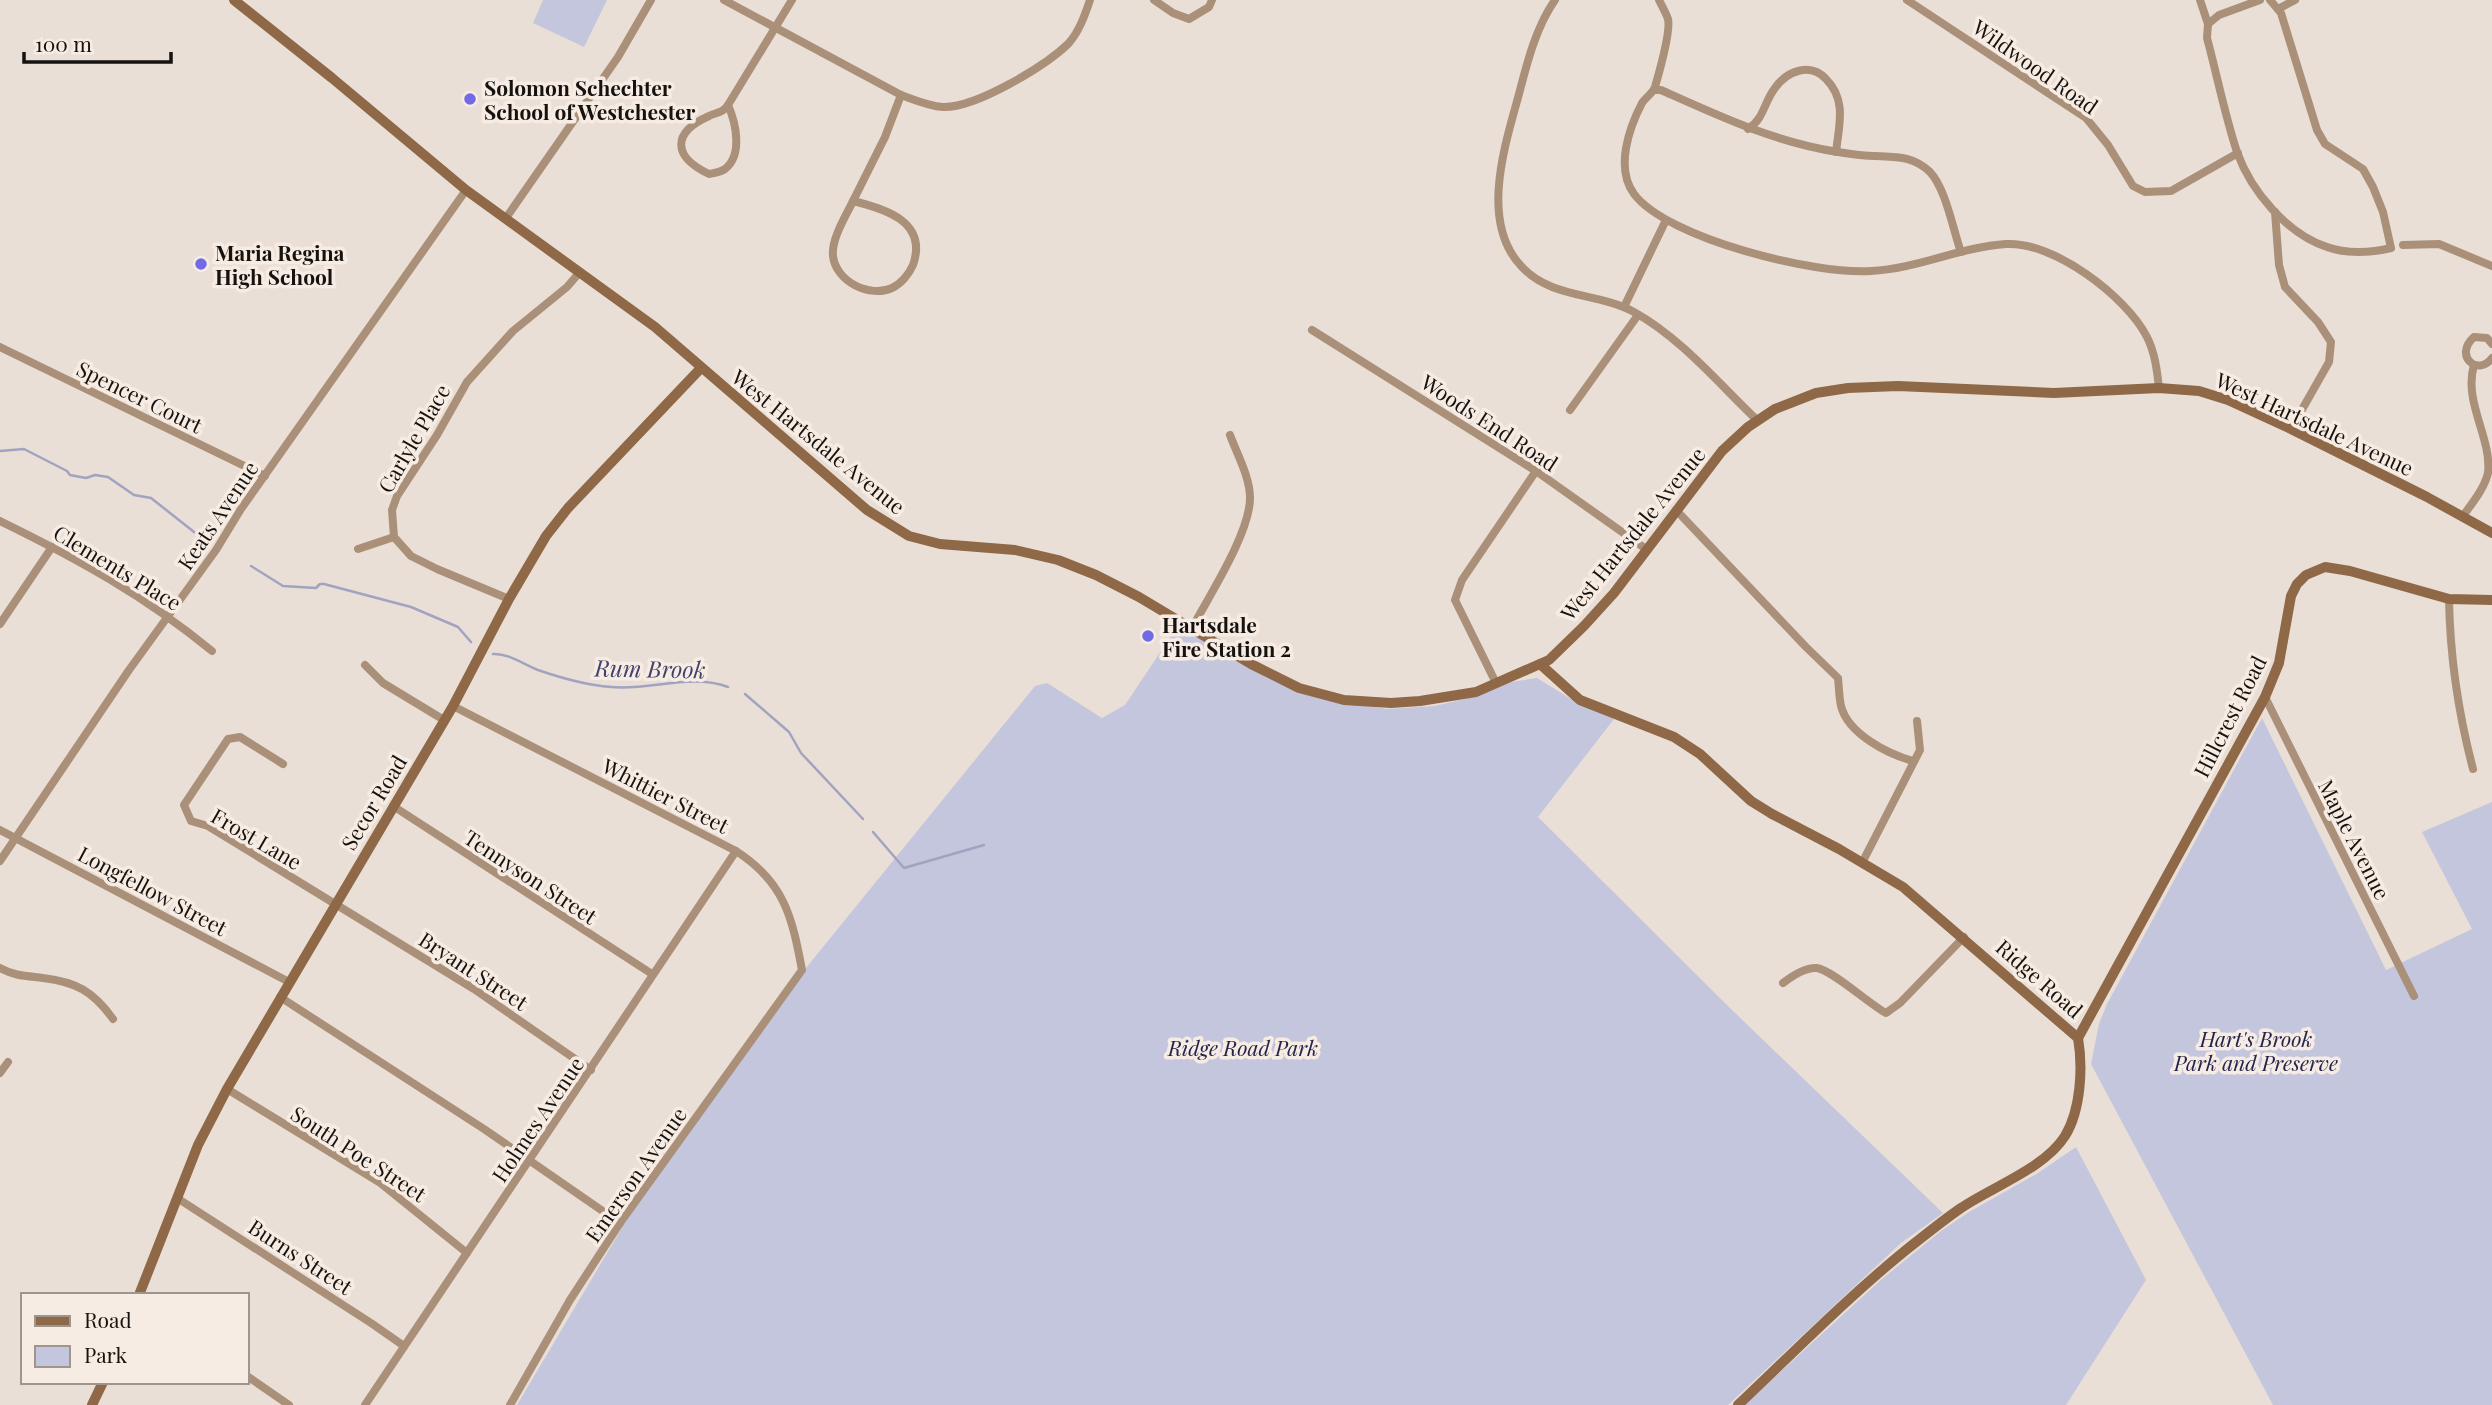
<svg xmlns="http://www.w3.org/2000/svg" width="2492" height="1405" font-family="'Playfair Display',serif">
<style>
.green{fill:#c4c6dd}
.lines{fill:none;stroke-linecap:round;stroke-linejoin:round}
.stream{stroke:#a1a3c0;stroke-width:2.5}
.street{stroke:#ab9079;stroke-width:8}
.secondary{stroke:#8f6847;stroke-width:10}
.poi-dot{fill:#716ae4;stroke:#f7ece3;stroke-width:2.5}
.labels{text-anchor:middle;dominant-baseline:central;stroke-width:7;stroke-linejoin:round;paint-order:stroke}
.street-label{font-size:21px;fill:#16120f;stroke:#f7ece3}
.poi-label{font-size:21px;font-weight:bold;fill:#16120f;stroke:#f7ece3;text-anchor:start}
.park-label{font-size:21px;font-style:italic;fill:#24234b;stroke:#f7ece3}
.water-label{font-size:23px;font-style:italic;fill:#42426d;stroke:#f7ece3}
</style>
<rect width="100%" height="100%" fill="#eadfd6"/>
<g class="green">
<path d="M543,0H607L584,47L533,23Z"/>
<path d="M1179,624L1256,672L1347,703L1387,709L1434,706L1470,698L1511,682L1537,678L1571,699L1614,719L1538,817L1732,1010L1943,1213L1901,1243L1728,1405H517L629,1216L797,979L1035,686L1047,683L1102,718L1125,705Z"/>
<path d="M2262,718L2386,970L2472,929L2422,832L2492,802V1405H2273L2091,1064L2099,1024L2107,1004Z"/>
<path d="M2076,1147L2146,1280L2066,1405H1744L1882,1279L1941,1231L1969,1212L2038,1173Z"/>
</g>
<g class="lines">
<g class="stream">
<path d="M0,451L24,449L67,471L70,475L86,478L95,475L108,477L134,495L151,498L208,543"/>
<path d="M251,566L283,586L316,588L320,584H324L411,607L458,627L471,642"/>
<path d="M493,654C508,653 523,664 538,670C561,678 586,685 611,687C650,691 690,673 728,687"/>
<path d="M745,694L789,732L801,753L863,819"/>
<path d="M873,832L904,868L984,845"/>
</g>
<g class="street">
<path d="M724,0L901,95C915,100 928,106 943,107C976,108 1045,66 1068,44C1079,32 1085,15 1090,0"/>
<path d="M1154,0L1173,13L1189,19L1209,7L1212,0"/>
<path d="M1555,0C1536,27 1527,63 1519,94C1505,145 1479,223 1522,267C1552,299 1597,292 1634,312C1681,338 1719,384 1758,421"/>
<path d="M1659,0C1662,6 1666,13 1668,19C1671,32 1659,73 1655,87C1653,93 1646,97 1642,103C1629,128 1615,168 1634,194C1668,239 1816,275 1871,271C1917,269 1960,247 2006,244C2053,241 2126,296 2147,337C2155,353 2157,370 2159,388"/>
<path d="M1907,0L2086,118L2108,145L2133,186L2145,192L2171,191L2238,153"/>
<path d="M2200,0L2208,24"/>
<path d="M2260,0L2219,15L2208,24L2207,38C2217,75 2225,116 2237,152C2251,191 2287,234 2327,247C2346,254 2371,253 2391,248L2383,212L2373,187L2363,169L2325,144L2317,130L2281,13L2270,0"/>
<path d="M2278,9L2295,0"/>
<path d="M1654,90H1661C1719,116 1774,142 1838,152C1850,154 1863,156 1875,156C1897,157 1913,156 1930,172C1946,189 1953,230 1961,252"/>
<path d="M728,105C736,123 743,155 725,169C721,172 714,173 709,174C673,157 671,133 709,116C717,112 723,113 728,105Z"/>
<path d="M728,105L792,0"/>
<path d="M1748,129C1764,119 1764,102 1775,88C1787,71 1810,62 1826,79C1847,100 1839,125 1836,152"/>
<path d="M853,201C886,209 928,222 913,265C909,274 901,284 892,288C870,298 836,282 833,256C831,239 846,216 853,201Z"/>
<path d="M853,201L885,137L901,95"/>
<path d="M2275,212L2279,265L2285,287L2318,322L2331,342L2329,362L2291,429"/>
<path d="M506,218L618,57L651,0"/>
<path d="M2403,245L2439,244L2492,266"/>
<path d="M1624,307L1666,220"/>
<path d="M1312,330L1536,471L1646,549"/>
<path d="M2492,344L2487,338L2474,337C2453,356 2478,377 2492,358"/>
<path d="M0,347L265,476"/>
<path d="M1570,410L1638,315"/>
<path d="M1676,510L1806,647L1838,678C1839,687 1839,697 1841,706C1848,734 1888,754 1913,761"/>
<path d="M2463,516C2473,502 2484,489 2488,473C2492,438 2463,402 2474,365"/>
<path d="M0,521C78,559 145,596 212,651"/>
<path d="M358,549L394,537"/>
<path d="M509,599L437,569L411,556L394,537L392,510L397,496L437,435L467,382L513,331L567,287L579,273"/>
<path d="M2449,599C2450,657 2458,712 2473,769"/>
<path d="M0,624L52,547"/>
<path d="M1192,628C1209,596 1250,533 1250,498C1250,477 1237,454 1230,435"/>
<path d="M365,665L383,683L444,720"/>
<path d="M1496,683L1455,600L1462,580L1536,471"/>
<path d="M2265,697L2414,996"/>
<path d="M453,706L736,851C784,882 792,916 802,970L620,1223L570,1300L510,1405"/>
<path d="M283,764L240,737L228,739L184,805L191,821L208,826L474,989L591,1070"/>
<path d="M393,806L652,974"/>
<path d="M0,830L289,982"/>
<path d="M0,861L129,670L216,550L241,509L466,190"/>
<path d="M1862,863L1920,750L1917,721"/>
<path d="M0,968C14,976 27,976 43,978C76,982 93,991 113,1019"/>
<path d="M1783,983C1792,976 1805,967 1817,968C1832,970 1869,1004 1886,1013L1900,1003L1964,937"/>
<path d="M280,997L484,1129L620,1223"/>
<path d="M0,1073L8,1062"/>
<path d="M227,1089L379,1182L467,1253"/>
<path d="M177,1198L371,1323L404,1346"/>
<path d="M247,1376L289,1405"/>
<path d="M365,1405L736,851"/>
</g>
<g class="secondary">
<path d="M234,0L332,78L466,190L655,327L867,510L909,536L940,544L1015,550L1058,560L1096,575L1139,597L1251,664L1299,688L1344,700L1391,703L1420,701L1476,692L1549,660L1584,626L1614,593L1722,451L1748,427L1775,409L1816,393L1848,388L1898,386L2054,393L2159,388L2199,391L2228,400L2291,429L2427,497L2492,533"/>
<path d="M1540,664L1580,700L1674,737L1700,754L1751,801L1772,814L1839,849L1903,887L2078,1038C2083,1067 2081,1110 2065,1136C2045,1168 1992,1187 1961,1208C1942,1221 1924,1236 1906,1250C1847,1298 1793,1353 1738,1405"/>
<path d="M2078,1038L2265,697L2279,663L2291,596L2297,584L2306,575L2325,567L2350,571L2449,599L2492,600"/>
<path d="M139,1295L198,1145L227,1089L453,706L509,599L546,536L568,508L701,368"/>
<path d="M92,1405L103,1382"/>
</g>
</g>
<g class="poi-dot">
<circle cx="470" cy="99" r="7"/>
<circle cx="201" cy="264" r="7"/>
<circle cx="1148" cy="636" r="7"/>
</g>
<g class="labels">
<g class="street-label">
<text transform="translate(2036 66) rotate(35)">Wildwood Road</text>
<text transform="translate(140 396) rotate(26)">Spencer Court</text>
<text transform="translate(1490 422) rotate(33)">Woods End Road</text>
<text transform="translate(2315 423) rotate(25)">West Hartsdale Avenue</text>
<text transform="translate(413 438) rotate(-60)">Carlyle Place</text>
<text transform="translate(819 441) rotate(39)">West Hartsdale Avenue</text>
<text transform="translate(217 515) rotate(-56)">Keats Avenue</text>
<text transform="translate(1632 533) rotate(-51)">West Hartsdale Avenue</text>
<text transform="translate(118 567) rotate(31)">Clements Place</text>
<text transform="translate(2229 716) rotate(-63)">Hillcrest Road</text>
<text transform="translate(666 795) rotate(27)">Whittier Street</text>
<text transform="translate(373 802) rotate(-59)">Secor Road</text>
<text transform="translate(257 838) rotate(30)">Frost Lane</text>
<text transform="translate(2355 839) rotate(63)">Maple Avenue</text>
<text transform="translate(531 876) rotate(33)">Tennyson Street</text>
<text transform="translate(153 890) rotate(28)">Longfellow Street</text>
<text transform="translate(474 970) rotate(33)">Bryant Street</text>
<text transform="translate(2040 978) rotate(41)">Ridge Road</text>
<text transform="translate(537 1119) rotate(-56)">Holmes Avenue</text>
<text transform="translate(359 1153) rotate(33)">South Poe Street</text>
<text transform="translate(635 1174) rotate(-55)">Emerson Avenue</text>
<text transform="translate(301 1256) rotate(33)">Burns Street</text>
</g>
<g class="poi-label">
<text x="484" y="87">Solomon Schechter<tspan x="484" dy="24">School of Westchester</tspan></text>
<text x="215" y="252">Maria Regina<tspan x="215" dy="24">High School</tspan></text>
<text x="1162" y="624">Hartsdale<tspan x="1162" dy="24">Fire Station 2</tspan></text>
</g>
<g class="park-label">
<text x="2256" y="1038">Hart's Brook<tspan x="2256" dy="24">Park and Preserve</tspan></text>
<text x="1243" y="1047">Ridge Road Park</text>
</g>
<g class="water-label">
<text transform="translate(650 668) rotate(1)">Rum Brook</text>
</g>
</g>
<rect x="21" y="1293" width="228" height="91" fill="#f7ece3" stroke="#9d958e" stroke-width="2"/>
<rect x="35" y="1316" width="35" height="10" fill="#8f6847" stroke="#9d958e" stroke-width="2"/>
<text x="84" y="1328" font-size="21" fill="#16120f">Road</text>
<rect x="35" y="1346" width="35" height="21" fill="#c4c6dd" stroke="#9d958e" stroke-width="2"/>
<text x="84" y="1363" font-size="21" fill="#16120f">Park</text>
<path d="M24 52v10h147v-10" fill="none" stroke="#16120f" stroke-width="3.5"/>
<text x="35" y="52" font-size="21" fill="#16120f" stroke="#f7ece3" stroke-width="5" paint-order="stroke">100 m</text>
</svg>
